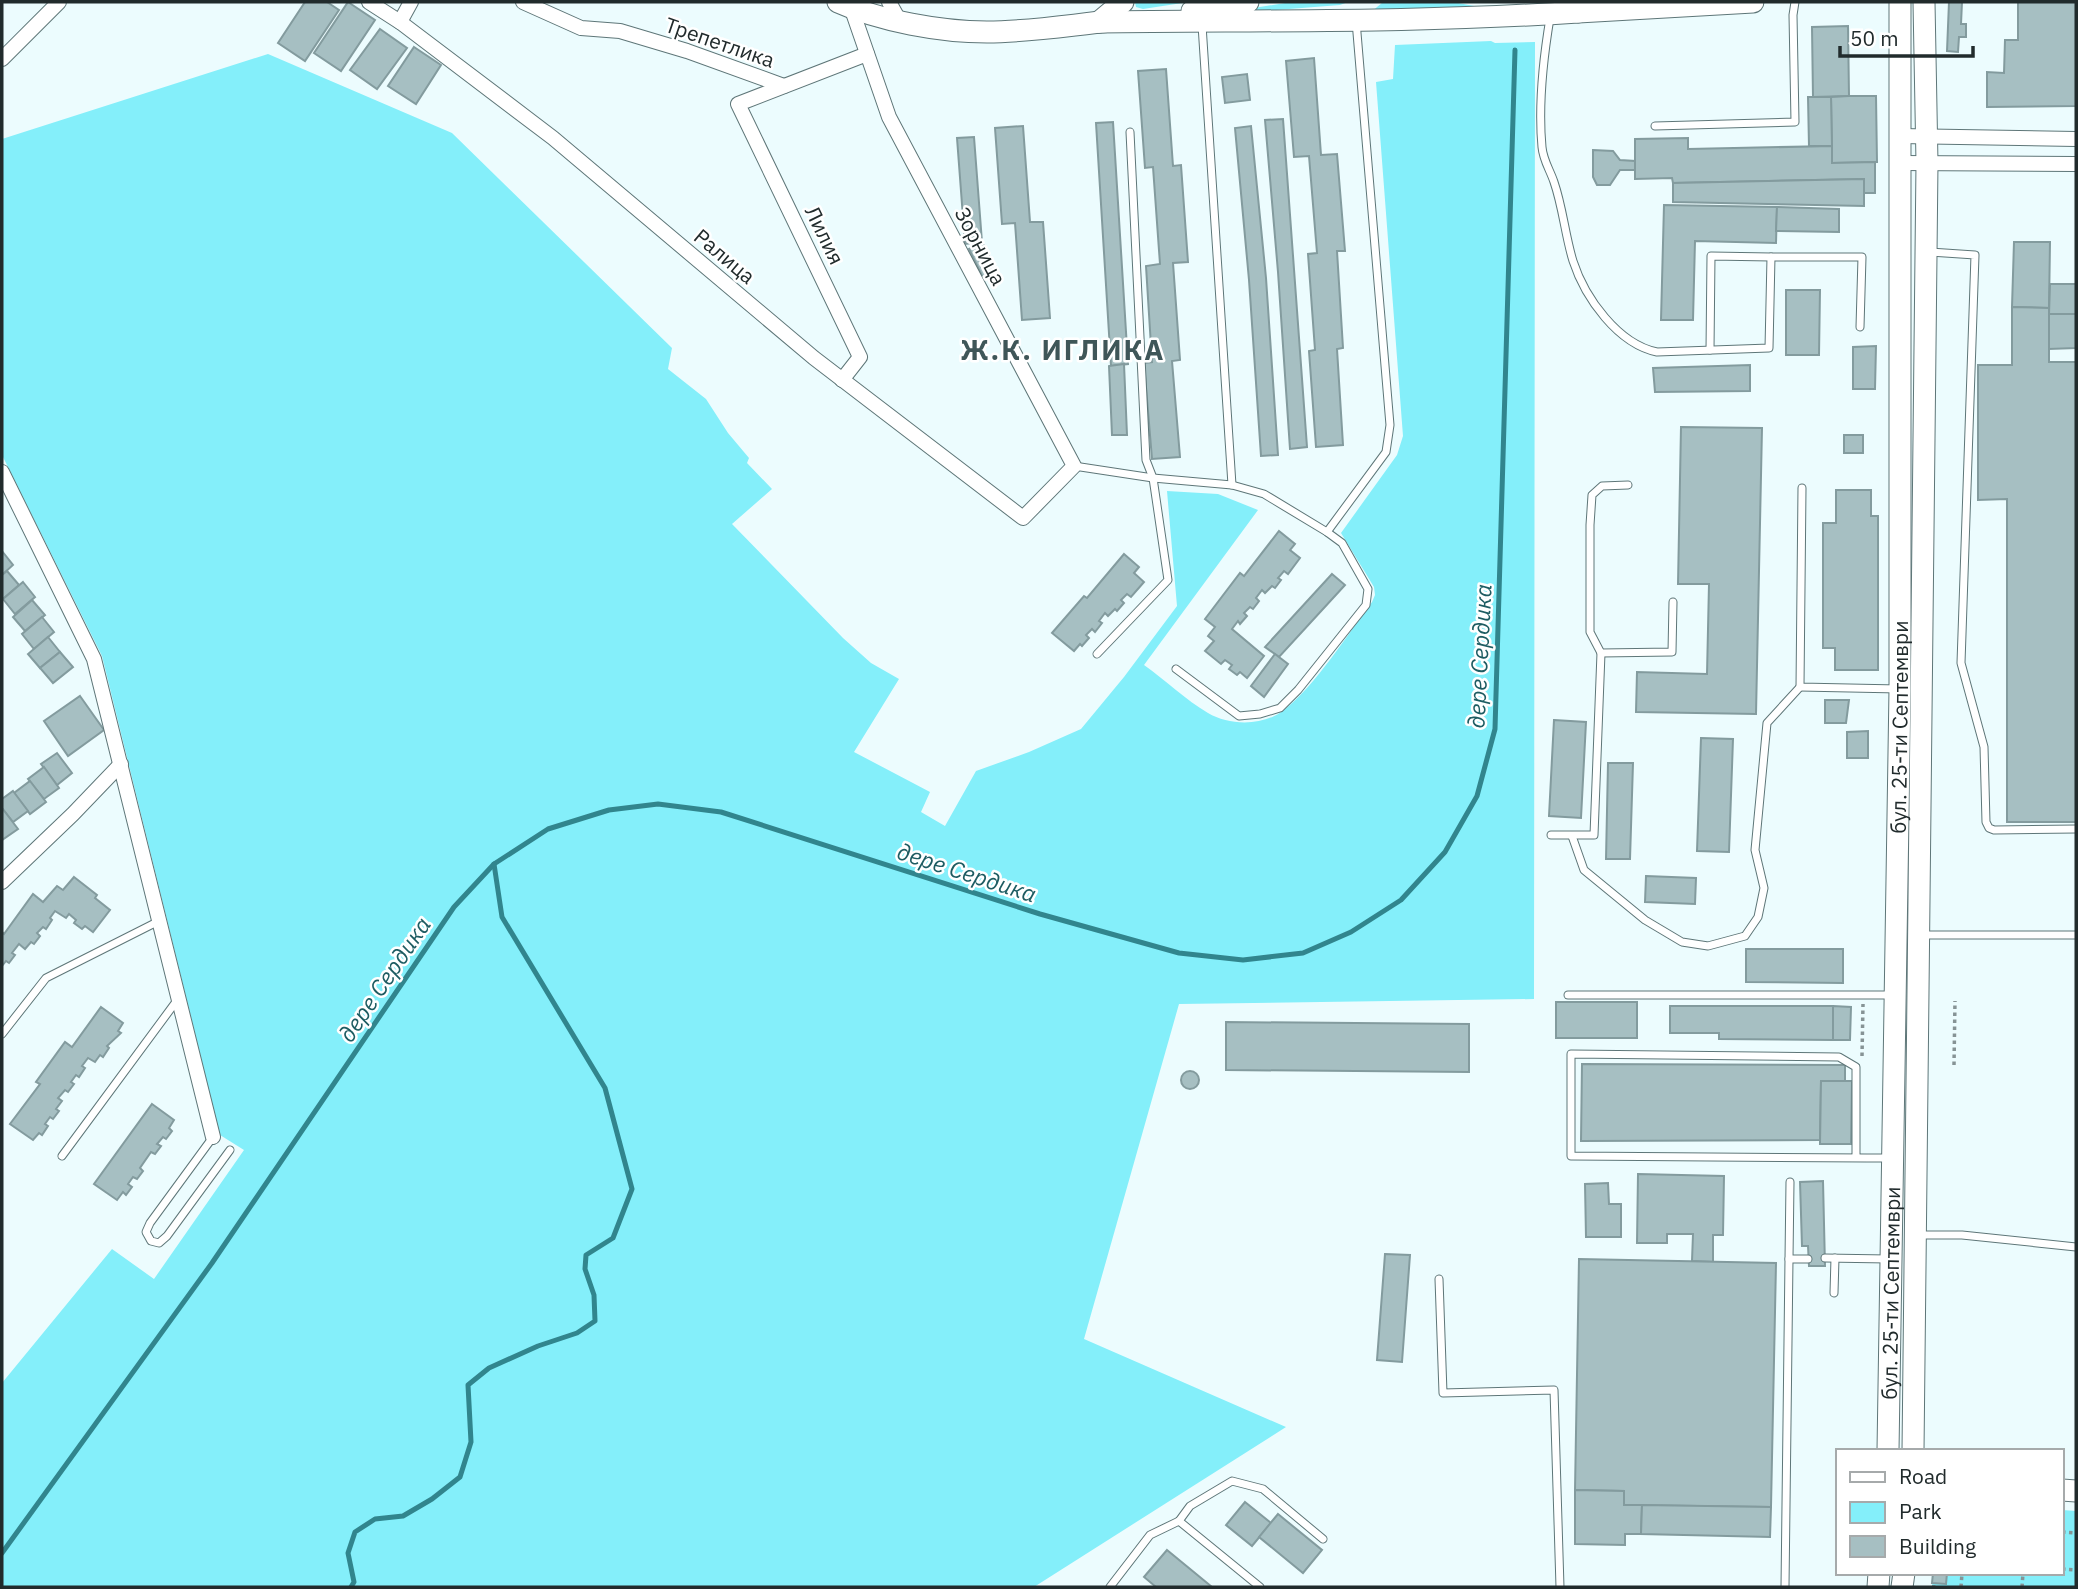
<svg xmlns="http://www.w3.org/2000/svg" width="2078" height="1589" font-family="'IBM Plex Sans',sans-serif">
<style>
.green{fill:#84effa}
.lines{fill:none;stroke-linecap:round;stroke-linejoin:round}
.stream{stroke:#31858d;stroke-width:5}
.building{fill:#a6bfc2;stroke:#839b9e;stroke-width:2}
.lane-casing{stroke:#5e7678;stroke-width:9}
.street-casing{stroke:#5e7678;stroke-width:16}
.secondary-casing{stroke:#5e7678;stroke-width:23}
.path{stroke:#869395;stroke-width:3.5;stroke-dasharray:3.5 3.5;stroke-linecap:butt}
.lane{stroke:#fff;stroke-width:7}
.street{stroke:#fff;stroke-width:14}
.secondary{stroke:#fff;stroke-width:21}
.labels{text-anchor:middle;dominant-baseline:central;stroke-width:5;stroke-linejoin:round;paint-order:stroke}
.street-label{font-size:21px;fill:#212b2c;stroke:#fff}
.water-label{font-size:23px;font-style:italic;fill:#1d5c62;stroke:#fff}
.district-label{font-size:28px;font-weight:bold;letter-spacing:2px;fill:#3f5658;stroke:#fff}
</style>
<rect width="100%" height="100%" fill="#ecfcfe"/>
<g class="green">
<path d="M1135,2H1189L1143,9L1136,7Z"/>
<path d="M1291,2H1348L1340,5L1211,15Z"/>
<path d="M1383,2H1453L1490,9L1370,13Z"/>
<path d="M1491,41L1495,43L1535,42L1534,999L1179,1004L1084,1339L1286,1427L1034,1587H2V1383L112,1249L154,1279L244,1150L220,1135L102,656L2,455V139L268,54L452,133L672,348L668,369L706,399L728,433L749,458L747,463L772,489L732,524L843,638L871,663L899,679L854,752L930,792L921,812L945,826L976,771L1029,752L1081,729L1124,677L1177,606L1167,491L1218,494L1258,510L1144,665C1165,680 1186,700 1208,713C1230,726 1264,726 1284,710C1316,685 1347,635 1372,602L1375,595L1374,587L1341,533L1397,455L1403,436L1376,82L1393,79L1395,45Z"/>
<path d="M2062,1510L2076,1511V1587H1932L1933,1573H2062Z"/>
</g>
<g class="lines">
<g class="stream">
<path d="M2,1553L212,1263L454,907L494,864L548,829L609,810L658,804L721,812L1040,914L1179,953L1243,960L1303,953L1351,932L1401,900L1445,852L1477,796L1495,729L1515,50"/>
<path d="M351,1587L354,1582L348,1553L355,1532L375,1519L403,1516L432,1499L460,1477L471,1442L468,1385L489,1368L538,1346L577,1333L595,1321L594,1295L585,1269L586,1255L613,1238L632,1189L605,1088L502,917L494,864"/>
</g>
</g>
<g class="building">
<path d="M305,2H327L339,10L305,61L278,43Z"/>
<path d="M348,2L375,20L341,71L314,53Z"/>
<path d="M1949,2H1969H1962L1961,24H1966V37H1959L1958,52L1947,51Z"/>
<path d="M2018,2H2076V106L1987,107V72L2004,73L2005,40H2018Z"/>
<path d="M1848,26L1849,96L1813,97L1812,27Z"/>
<path d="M380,29L407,48L377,89L350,70Z"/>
<path d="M414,47L441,65L416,104L388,86Z"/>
<path d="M1314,58L1321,155L1337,154L1345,251H1337L1343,348L1337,349L1343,445L1316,447L1309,351L1315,350L1308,254L1317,253L1309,156L1294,157L1286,61Z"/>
<path d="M1166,69L1173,166L1181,165L1188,262L1173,263L1180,360L1172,361L1180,457L1152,459L1144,363L1152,362L1146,266L1160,264L1153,167L1145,168L1138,71Z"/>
<path d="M1247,74L1250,100L1225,103L1222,77Z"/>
<path d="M1849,96H1876L1877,162L1832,163L1831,97Z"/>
<path d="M1808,97H1831L1832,146H1809Z"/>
<path d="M1283,119L1307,447L1290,449L1278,272L1265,120Z"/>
<path d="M1113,122L1128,364L1111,366L1096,123Z"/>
<path d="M1023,126L1030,222H1043L1050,318L1022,320L1015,223L1002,224L995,128Z"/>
<path d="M1251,126L1266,278L1278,455L1261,456L1249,280L1235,128Z"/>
<path d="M974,137L982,242L965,244L957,138Z"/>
<path d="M1688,138V149L1832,146V163L1875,162V193H1864V179L1673,183L1672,178L1635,179V139Z"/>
<path d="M1593,150L1613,151L1620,160L1635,161V170H1620L1610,185H1597L1593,177Z"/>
<path d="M1864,179V206L1673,202V183Z"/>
<path d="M1664,205L1777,207L1776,243L1695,241L1693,320H1661Z"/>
<path d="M1777,207L1839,209V232L1776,231Z"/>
<path d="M982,242L996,271L983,278L969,249Z"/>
<path d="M2014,242H2050L2049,308L2012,307Z"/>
<path d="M2050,284H2076V314H2049Z"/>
<path d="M1786,290H1820L1819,355H1786Z"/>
<path d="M2012,307L2049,308V362H2076V822H2007V499L1978,500V365H2012Z"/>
<path d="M2049,314H2076V348L2049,349Z"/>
<path d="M1876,346L1875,389H1853V347Z"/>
<path d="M1124,364L1127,435H1112L1109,366Z"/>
<path d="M1750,365V391L1655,392L1653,368Z"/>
<path d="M1681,427L1762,428L1756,714L1636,712L1637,672L1707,674L1709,584H1678Z"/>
<rect x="1844" y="435" width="19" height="18"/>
<path d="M1836,490H1871V516H1878V670H1835V648H1823V523H1836Z"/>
<path d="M1279,531L1295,544L1290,550L1300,558L1288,574L1284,571L1278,578L1281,580L1275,588L1272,586L1265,593L1262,590L1256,598L1259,601L1253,609L1250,607L1244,613L1247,616L1240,624L1238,621L1232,629L1264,656L1247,678L1240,672L1237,675L1229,669L1232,665L1225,660L1221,664L1205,651L1214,641L1208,636L1215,627L1205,619L1240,573L1244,576Z"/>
<path d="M2,551L13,565L2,575Z"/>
<path d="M1124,554L1139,567L1134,573L1144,582L1131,597L1127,594L1121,600L1124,603L1117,611L1115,609L1108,616L1105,613L1099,621L1102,623L1095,632L1092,629L1086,635L1089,638L1082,646L1080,644L1074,651L1052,633L1084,596L1087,598Z"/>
<path d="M7,571L19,585L2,600V575Z"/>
<path d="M1332,574L1345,585L1279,657L1265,647Z"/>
<path d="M23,582L35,597L15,614L3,599Z"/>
<path d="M32,600L45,615L25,631L13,617Z"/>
<path d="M42,617L54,632L34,649L22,634Z"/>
<path d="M48,637L60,652L40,668L28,654Z"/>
<path d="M60,652L73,667L53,683L40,668Z"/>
<path d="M1275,654L1288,664L1264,697L1251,686Z"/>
<path d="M80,696L104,730L68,756L44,721Z"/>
<path d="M1825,700H1849L1846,723H1825Z"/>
<path d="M1554,720L1586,722L1581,818L1549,816Z"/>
<path d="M1868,731V758H1847V732Z"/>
<path d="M1701,738L1733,739L1729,852L1697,851Z"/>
<path d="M57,753L72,773L57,785L41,764Z"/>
<path d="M1608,763H1633L1630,859H1606Z"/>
<path d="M44,767L59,788L44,799L28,779Z"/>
<path d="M30,781L46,802L30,814L14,793Z"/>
<path d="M13,791L28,811L13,822L2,808V799Z"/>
<path d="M2,808L18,829L2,840Z"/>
<path d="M1646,876L1696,878L1695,904L1645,902Z"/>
<path d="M74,877L97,895L95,898L110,910L93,932L85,926L82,929L74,923L76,920L69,914L66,918L55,911L50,918L52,920L46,929L43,927L37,933L40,936L34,944L31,942L25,949L19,944L12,953L15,955L9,963L6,961L2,966V932L4,934L33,894L43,902L57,886L63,890Z"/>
<path d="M1746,949H1843V983L1746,982Z"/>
<rect x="1556" y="1002" width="81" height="36"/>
<path d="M1670,1006H1833V1040L1719,1039V1033H1670Z"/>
<path d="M1833,1006L1851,1007L1850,1040H1833Z"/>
<path d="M101,1007L123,1023L118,1031L121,1033L107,1046L109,1048L103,1057L100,1055L95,1062L88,1058L82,1066L85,1068L79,1077L76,1075L71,1082L74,1084L68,1092L65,1090L58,1098L62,1101L56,1109L59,1111L53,1119L50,1117L45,1124L48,1126L42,1135L39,1133L33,1140L10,1124L40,1084L36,1082L65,1042L72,1047Z"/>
<path d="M1226,1022L1469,1024V1072L1226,1070Z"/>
<path d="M1582,1064L1845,1065V1081H1821L1820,1140L1581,1141Z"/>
<circle cx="1190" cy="1080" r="9"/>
<path d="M1821,1081H1852L1851,1144H1820Z"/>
<path d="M152,1104L174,1120L169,1128L172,1131L166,1139L163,1137L157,1144L161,1146L155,1154L151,1152L140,1168L143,1171L137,1179L133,1177L128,1184L132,1187L126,1195L123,1192L117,1200L94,1184Z"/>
<path d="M1638,1174L1724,1176L1723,1235H1713V1262L1692,1261L1693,1234H1667V1243H1637Z"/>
<path d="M1823,1181L1825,1266H1809L1808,1246H1802L1800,1182Z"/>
<path d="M1608,1183L1609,1204H1621V1237H1586L1585,1184Z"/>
<path d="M1385,1254L1410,1255L1402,1362L1377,1360Z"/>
<path d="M1579,1259L1776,1263L1771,1507L1624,1505V1491L1575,1490Z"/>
<path d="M1575,1490L1624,1491V1505H1642L1641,1534H1625V1545L1575,1544Z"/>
<path d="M1245,1502L1271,1523L1252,1546L1226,1525Z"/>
<path d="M1642,1505L1771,1507L1770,1537L1641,1534Z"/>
<path d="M1278,1514L1322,1550L1303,1573L1259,1537Z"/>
<path d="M1167,1550L1212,1587H1156L1144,1577Z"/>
<path d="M1933,1573H1947L1946,1584L1932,1583Z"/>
</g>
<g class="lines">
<defs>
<g id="lane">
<path d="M1550,18C1543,60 1538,104 1542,147C1543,160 1550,170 1554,182C1563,208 1565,235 1573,261C1585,298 1618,344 1657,352L1769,348L1771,257H1862L1860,327"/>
<path d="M1202,25L1232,485"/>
<path d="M1655,126L1795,122L1793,15L1795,2"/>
<path d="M1930,252L1975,255L1961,663L1984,747L1986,822L1989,828L1994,830L2076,829"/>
<path d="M1710,350L1711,256L1771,257"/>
<path d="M1074,466L1153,478L1232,485L1264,494L1327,532L1342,543L1368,589L1366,605L1298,690L1280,708L1260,714L1239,716L1176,669"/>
<path d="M1628,485L1602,486L1592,495L1590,525V632L1601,653L1672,652L1673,602"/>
<path d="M1802,488L1800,687L1899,689"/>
<path d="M1327,532L1386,452L1390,425L1356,21"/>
<path d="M1097,654L1168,580L1153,478L1146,460L1130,132"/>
<path d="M1551,835H1594L1601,653"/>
<path d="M1572,836L1584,870L1645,920L1682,942L1708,946L1745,936L1758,917L1764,888L1755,850L1767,723L1800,687"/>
<path d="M1922,935H2076"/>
<path d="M1568,995H1892"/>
<path d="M2,1034L46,978L159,921"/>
<path d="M213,1137L150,1223L146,1232L151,1241L159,1243L167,1236L230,1150"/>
<path d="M62,1156L178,999"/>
<path d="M1856,1158V1067L1839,1057L1571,1054V1156L1867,1158H1889"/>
<path d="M1917,1235H1962L2076,1247"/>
<path d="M1825,1258L1888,1259"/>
<path d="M1789,1259L1790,1182"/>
<path d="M1439,1279L1443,1393L1554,1390L1560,1587"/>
<path d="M1834,1293L1835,1258"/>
<path d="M1179,1521L1190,1506L1232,1481L1263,1489L1323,1539"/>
<path d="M1110,1587L1150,1535L1179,1521L1260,1587"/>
<path d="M1785,1587L1789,1259H1808"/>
</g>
<g id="street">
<path d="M369,2L400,22L553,138L814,358L1023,518L1074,466L889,117L851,7"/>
<path d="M523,2L581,28L620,31L687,51L784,86"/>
<path d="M889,2L899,20"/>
<path d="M400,22L411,2"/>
<path d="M2,59L59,2"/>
<path d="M1900,136L2076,139"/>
<path d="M1900,163L2076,164"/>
<path d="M842,380L860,357L738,104L867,54"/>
<path d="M2,472L94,659L213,1137"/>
<path d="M2,882L73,814L121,764"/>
</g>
<g id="secondary">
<path d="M838,2C880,21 941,32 987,32C1028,32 1070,25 1111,21"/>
<path d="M1565,10L1578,12L1753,2"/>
<path d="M1192,11L1248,2"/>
<path d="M1099,22C1259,20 1418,23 1578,12"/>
<path d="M1099,22L1123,2"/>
<path id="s1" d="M1888,1451L1900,689V2"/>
<path d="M1913,1451L1927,163L1924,2"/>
<path d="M2062,1490L2076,1491"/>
<path d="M1878,1587L1879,1573"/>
<path d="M1902,1587L1904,1573"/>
</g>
</defs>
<use href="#lane" class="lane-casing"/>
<use href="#street" class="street-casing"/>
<use href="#secondary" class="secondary-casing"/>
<g class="path">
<path d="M1862,1056L1863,1004"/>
<path d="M1954,1065L1955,1001"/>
<path d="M2062,1532L2076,1533"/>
<path d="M2062,1569L2076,1570"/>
<path d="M1932,1587H1937"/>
<path d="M1961,1587L1962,1573"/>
<path d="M2022,1587L2023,1573"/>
</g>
<use href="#lane" class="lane"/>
<use href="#street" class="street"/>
<use href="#secondary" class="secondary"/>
</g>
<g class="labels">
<g class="street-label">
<text transform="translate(720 42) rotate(19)">Трепетлика</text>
<text transform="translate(825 235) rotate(64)">Лилия</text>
<text transform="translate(981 246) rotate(62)">Зорница</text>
<text transform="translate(725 256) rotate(40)">Ралица</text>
<text stroke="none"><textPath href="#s1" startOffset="724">бул. 25-ти Септември</textPath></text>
<text stroke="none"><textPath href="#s1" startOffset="158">бул. 25-ти Септември</textPath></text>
</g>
<g class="water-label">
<text transform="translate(1479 656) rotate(-87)">дере Сердика</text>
<text transform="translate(967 872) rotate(18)">дере Сердика</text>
<text transform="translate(384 979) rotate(-56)">дере Сердика</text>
</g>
<g class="district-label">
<text x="1063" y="349">Ж.К. ИГЛИКА</text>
</g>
</g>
<rect width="2078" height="1589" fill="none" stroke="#212b2c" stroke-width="7"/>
<rect x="1836" y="1449" width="228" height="126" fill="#ffffff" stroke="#a6aaab" stroke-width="2"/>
<rect x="1850" y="1472" width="35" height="10" fill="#ffffff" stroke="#a6aaab" stroke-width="2"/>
<text x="1899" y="1484" font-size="21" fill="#212b2c">Road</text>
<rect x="1850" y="1502" width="35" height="21" fill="#84effa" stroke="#a6aaab" stroke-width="2"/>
<text x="1899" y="1519" font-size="21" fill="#212b2c">Park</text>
<rect x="1850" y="1536" width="35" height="21" fill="#a6bfc2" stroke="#a6aaab" stroke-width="2"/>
<text x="1899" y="1554" font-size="21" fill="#212b2c">Building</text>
<path d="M1840 46v10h133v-10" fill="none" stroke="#212b2c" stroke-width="3.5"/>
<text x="1850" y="46" font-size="21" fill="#212b2c" stroke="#ffffff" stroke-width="5" paint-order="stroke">50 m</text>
</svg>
